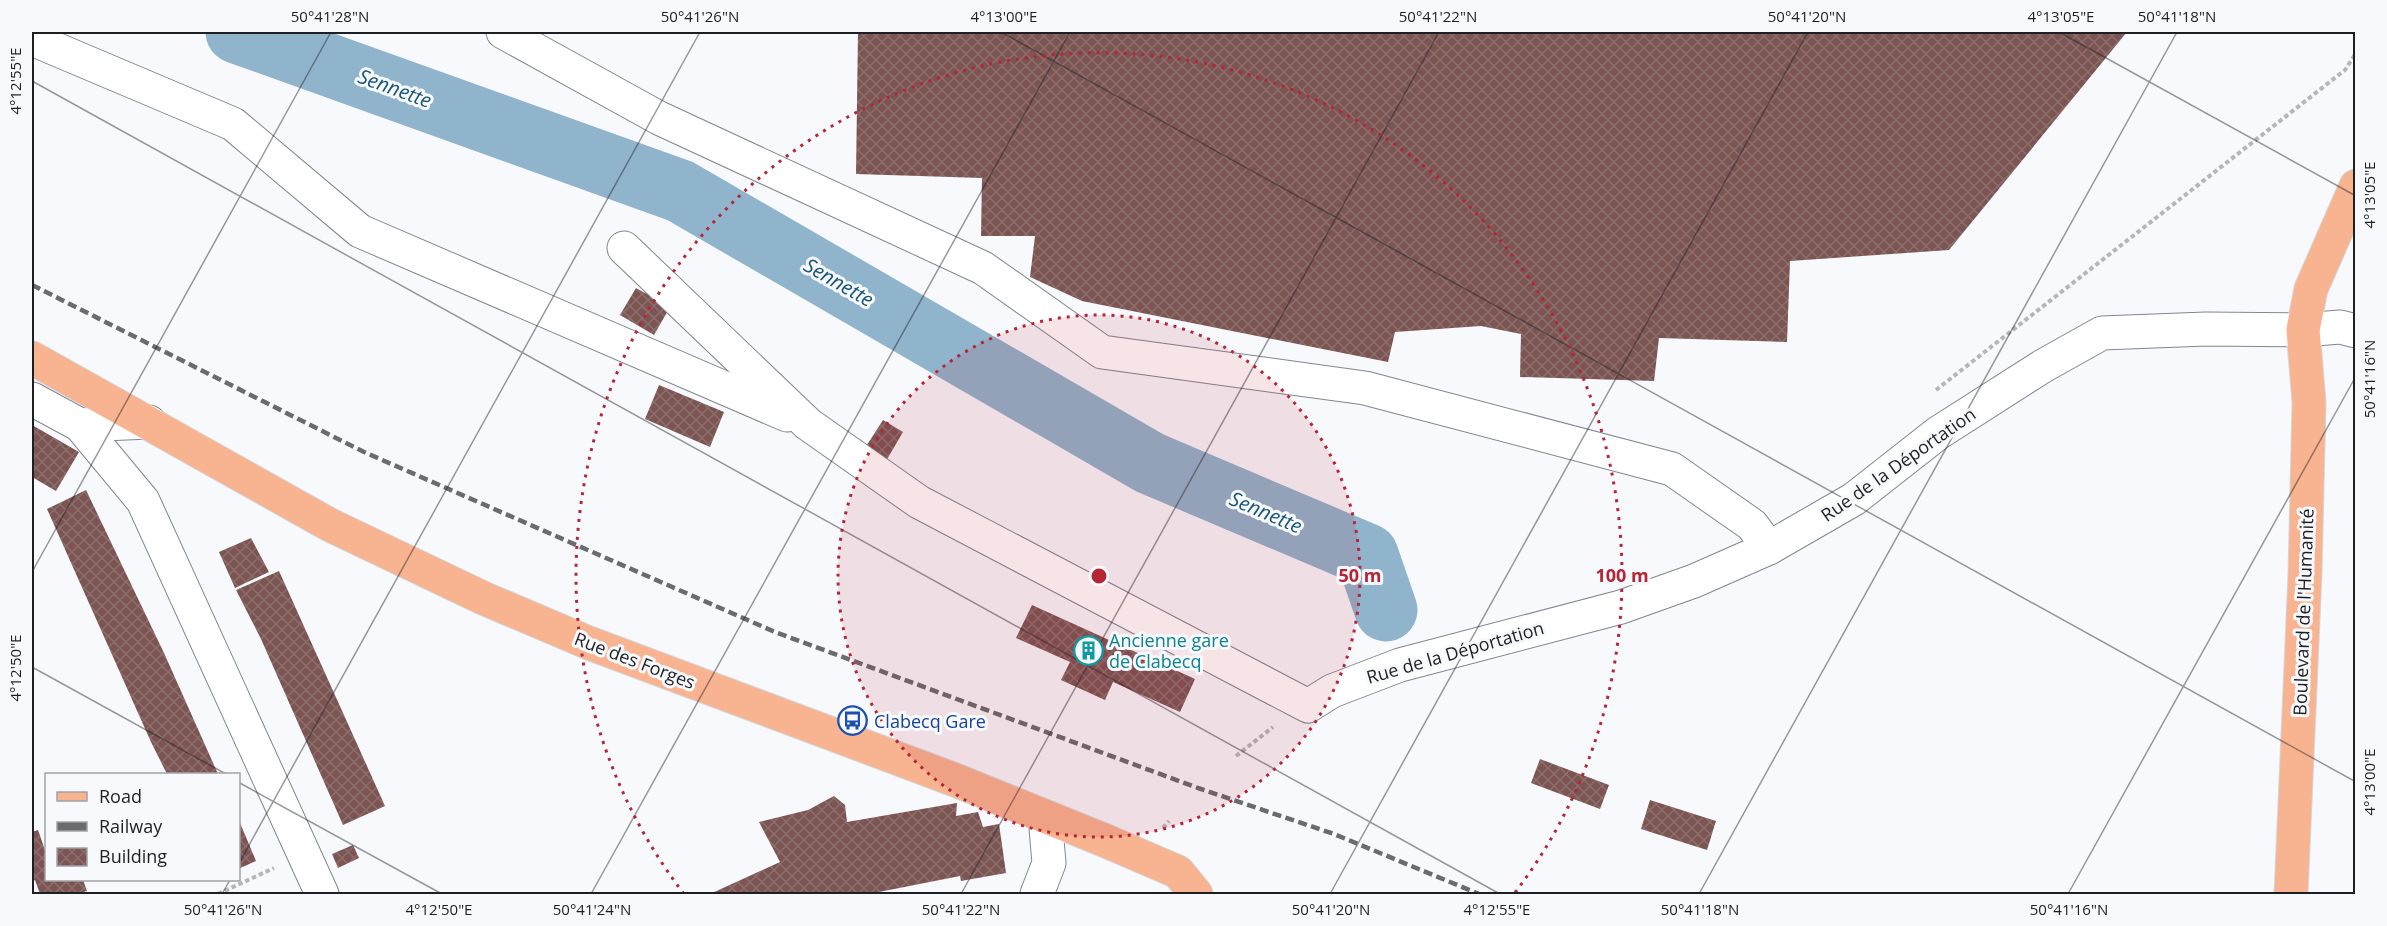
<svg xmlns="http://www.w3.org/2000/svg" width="2387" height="926" font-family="'Open Sans',sans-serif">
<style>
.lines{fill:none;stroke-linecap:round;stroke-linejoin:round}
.river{stroke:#8fb4cc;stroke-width:63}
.building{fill:url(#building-cross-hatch)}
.minor-casing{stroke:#818690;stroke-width:35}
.major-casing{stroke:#d6d7d7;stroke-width:35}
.path{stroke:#b4b6ba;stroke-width:4;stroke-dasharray:4.5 3;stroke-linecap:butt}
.minor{stroke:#fff;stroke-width:33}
.major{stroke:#f8b391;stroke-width:33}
.rail{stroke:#696b6f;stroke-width:4.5;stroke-dasharray:9 4.5;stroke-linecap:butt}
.ticks{fill:none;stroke:#1d1f23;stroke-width:1.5;stroke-opacity:0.45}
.ring{fill:none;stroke:#b62535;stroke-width:3;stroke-dasharray:3 6}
.labels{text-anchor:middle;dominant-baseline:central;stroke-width:6;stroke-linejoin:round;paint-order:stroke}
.street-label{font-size:18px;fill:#1d1f23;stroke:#f7f9fd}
.culture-label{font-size:18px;fill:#0d838f;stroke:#f7f9fd;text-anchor:start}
.transit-label{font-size:18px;fill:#164399;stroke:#f7f9fd;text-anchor:start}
.water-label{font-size:20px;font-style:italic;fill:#175678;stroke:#f7f9fd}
.centre{fill:#b62535;stroke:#f7f9fd;stroke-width:3}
.ring-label{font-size:18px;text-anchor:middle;font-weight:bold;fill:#b62535;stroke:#f7f9fd;stroke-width:6;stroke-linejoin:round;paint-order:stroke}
.neatline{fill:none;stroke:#1d1f23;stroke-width:2}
.ticks-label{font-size:15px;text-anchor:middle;fill:#1d1f23}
</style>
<defs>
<pattern id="building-cross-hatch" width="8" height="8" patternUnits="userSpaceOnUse" patternTransform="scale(1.5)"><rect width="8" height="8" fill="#7c5452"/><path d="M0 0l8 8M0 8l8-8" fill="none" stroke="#8c6e6d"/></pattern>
</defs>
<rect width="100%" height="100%" fill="#f7f9fd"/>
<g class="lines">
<path class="river" d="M237,32L680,191L1150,463L1367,555L1386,610"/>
</g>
<g class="building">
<path d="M858,32H2127L1949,250L1790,261L1787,342L1659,338L1654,381L1520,377L1521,334L1481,326L1395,332L1388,362L1082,301L1030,277L1035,236H981L982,178L856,174Z"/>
<path d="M636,288L670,307L654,335L620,315Z"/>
<path d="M659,385L724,412L710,447L645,419Z"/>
<path d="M883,420L903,432L886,461L865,448Z"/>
<path d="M32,425L79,452L56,491L32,477Z"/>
<path d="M86,490L164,653L218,774H167L151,742L47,509Z"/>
<path d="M251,538L269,572L235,588L219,552Z"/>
<path d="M279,571L385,806L343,825L261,639L236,590Z"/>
<path d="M1032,605L1195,679L1180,712L1113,682L1105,700L1061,680L1070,662L1016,638Z"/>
<path d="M1540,759L1609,785L1600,809L1531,783Z"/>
<path d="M834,796L845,805L847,822L957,803L956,816L978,812L983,827L999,824L1006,873L961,881L960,876L879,892V894H710L780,862L759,822L808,810Z"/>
<path d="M1650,800L1716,821L1707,850L1641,829Z"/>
<path d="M238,818L256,861L238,869Z"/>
<path d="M38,830L46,853V880H83L87,891L76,894H40L35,880L32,882V832Z"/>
<path d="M353,845L359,858L338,868L332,854Z"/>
</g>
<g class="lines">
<defs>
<g id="minor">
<path d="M503,32L659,118L983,268L1102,352L1365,388L1672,469L1752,525L1769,548"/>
<path d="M32,39L233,124L360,231L787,415"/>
<path d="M624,248L808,424L919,502L1308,706L1332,691L1400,665L1621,607L1694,581L1769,548L1854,499L1938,433L2043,366L2102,333L2206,329L2303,330L2340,327L2356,331"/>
<path d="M32,399L80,425L143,501L322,894"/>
<path d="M80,425L149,422"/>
<path d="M1037,894L1049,863L1045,817"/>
</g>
<g id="major">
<path d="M32,358L330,525L483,598L589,643L955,780L1106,841L1178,872L1196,894"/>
<path d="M2291,894L2305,574L2309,402L2303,330L2311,289L2356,186"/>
</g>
</defs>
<use href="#minor" class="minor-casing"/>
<use href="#major" class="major-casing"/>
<g class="path">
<path d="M1936,390L2345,70L2356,53"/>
<path d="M1236,756L1273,727"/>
<path d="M1163,828L1169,821"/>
<path d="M218,894L274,868"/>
</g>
<use href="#minor" class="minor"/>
<use href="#major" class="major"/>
<path class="rail" d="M32,285L364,452L775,632L1198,788L1334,834L1479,894"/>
</g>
<path class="ticks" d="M1001,32L2356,782M2059,32L2356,196M32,81L1500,894M32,572L331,32M32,667L226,774M238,782L442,894M238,865L700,32M222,894L230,880M591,894L1070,32M961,894L1439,32M1330,894L1808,32M1699,894L2177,32M2068,894L2356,376"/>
<circle cx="1099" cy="576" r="261" fill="#b62535" fill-opacity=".12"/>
<g class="ring">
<circle cx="1099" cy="576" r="261"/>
<path d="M684 894A523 523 0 1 1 1514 894"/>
</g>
<defs>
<symbol id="building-ring" viewBox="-11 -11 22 22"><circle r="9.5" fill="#f7f9fd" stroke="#0f9aa8" stroke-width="1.5"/><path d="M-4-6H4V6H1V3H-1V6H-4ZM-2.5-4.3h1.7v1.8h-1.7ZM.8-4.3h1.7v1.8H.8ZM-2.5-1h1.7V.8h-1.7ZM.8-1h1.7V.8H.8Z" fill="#0f9aa8"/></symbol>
<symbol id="bus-ring" viewBox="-11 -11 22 22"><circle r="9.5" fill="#f7f9fd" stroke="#1a4fb4" stroke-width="1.5"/><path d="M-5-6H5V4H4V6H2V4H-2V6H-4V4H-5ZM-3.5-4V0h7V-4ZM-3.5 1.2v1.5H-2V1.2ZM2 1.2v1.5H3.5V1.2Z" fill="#1a4fb4"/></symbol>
</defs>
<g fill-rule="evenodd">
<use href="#building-ring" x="1072" y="634" width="33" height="33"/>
<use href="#bus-ring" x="836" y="704" width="33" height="33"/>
</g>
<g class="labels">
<g class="street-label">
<text transform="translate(1898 464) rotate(-35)">Rue de la Déportation</text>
<text transform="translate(2303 612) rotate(-88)">Boulevard de l'Humanité</text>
<text transform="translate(1455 652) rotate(-16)">Rue de la Déportation</text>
<text transform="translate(635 660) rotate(21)">Rue des Forges</text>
</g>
<g class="culture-label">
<text x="1109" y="640">Ancienne gare<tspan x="1109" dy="21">de Clabecq</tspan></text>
</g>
<g class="transit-label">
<text x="874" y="721">Clabecq Gare</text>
</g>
<g class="water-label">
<text transform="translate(395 88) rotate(20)">Sennette</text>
<text transform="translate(839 282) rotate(30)">Sennette</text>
<text transform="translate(1266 512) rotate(23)">Sennette</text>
</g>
</g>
<circle cx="1099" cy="576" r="9" class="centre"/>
<g class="ring-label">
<text x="1360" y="582">50 m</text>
<text x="1622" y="582">100 m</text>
</g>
<rect width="2387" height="926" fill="none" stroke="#f7f9fd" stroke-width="66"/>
<rect x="45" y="773" width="195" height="108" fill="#f7f9fd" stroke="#a0a2a6" stroke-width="1.5"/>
<rect x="57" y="792" width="30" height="9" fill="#f8b391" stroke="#a0a2a6" stroke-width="1.5"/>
<text x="99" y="803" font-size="18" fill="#1d1f23">Road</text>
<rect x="57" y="822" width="30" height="9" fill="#696b6f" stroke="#a0a2a6" stroke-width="1.5"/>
<text x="99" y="833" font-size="18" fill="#1d1f23">Railway</text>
<rect x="57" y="848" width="30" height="18" fill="url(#building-cross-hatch)" stroke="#a0a2a6" stroke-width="1.5"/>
<text x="99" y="863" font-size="18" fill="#1d1f23">Building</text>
<rect x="33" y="33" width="2321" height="860" class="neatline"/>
<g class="ticks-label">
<text x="330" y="22">50°41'28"N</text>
<text x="700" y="22">50°41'26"N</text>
<text x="1004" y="22">4°13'00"E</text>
<text x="1438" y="22">50°41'22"N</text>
<text x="1807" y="22">50°41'20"N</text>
<text x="2061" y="22">4°13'05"E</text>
<text x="2177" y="22">50°41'18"N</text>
<text transform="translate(16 81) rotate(-90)" y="5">4°12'55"E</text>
<text transform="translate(2370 195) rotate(-90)" y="5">4°13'05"E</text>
<text transform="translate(2370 379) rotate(-90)" y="5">50°41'16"N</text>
<text transform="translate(16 668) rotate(-90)" y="5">4°12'50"E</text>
<text transform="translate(2370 782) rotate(-90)" y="5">4°13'00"E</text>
<text x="223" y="915">50°41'26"N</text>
<text x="439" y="915">4°12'50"E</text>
<text x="592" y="915">50°41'24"N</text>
<text x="961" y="915">50°41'22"N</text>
<text x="1331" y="915">50°41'20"N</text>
<text x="1497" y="915">4°12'55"E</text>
<text x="1700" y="915">50°41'18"N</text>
<text x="2069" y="915">50°41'16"N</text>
</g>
</svg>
